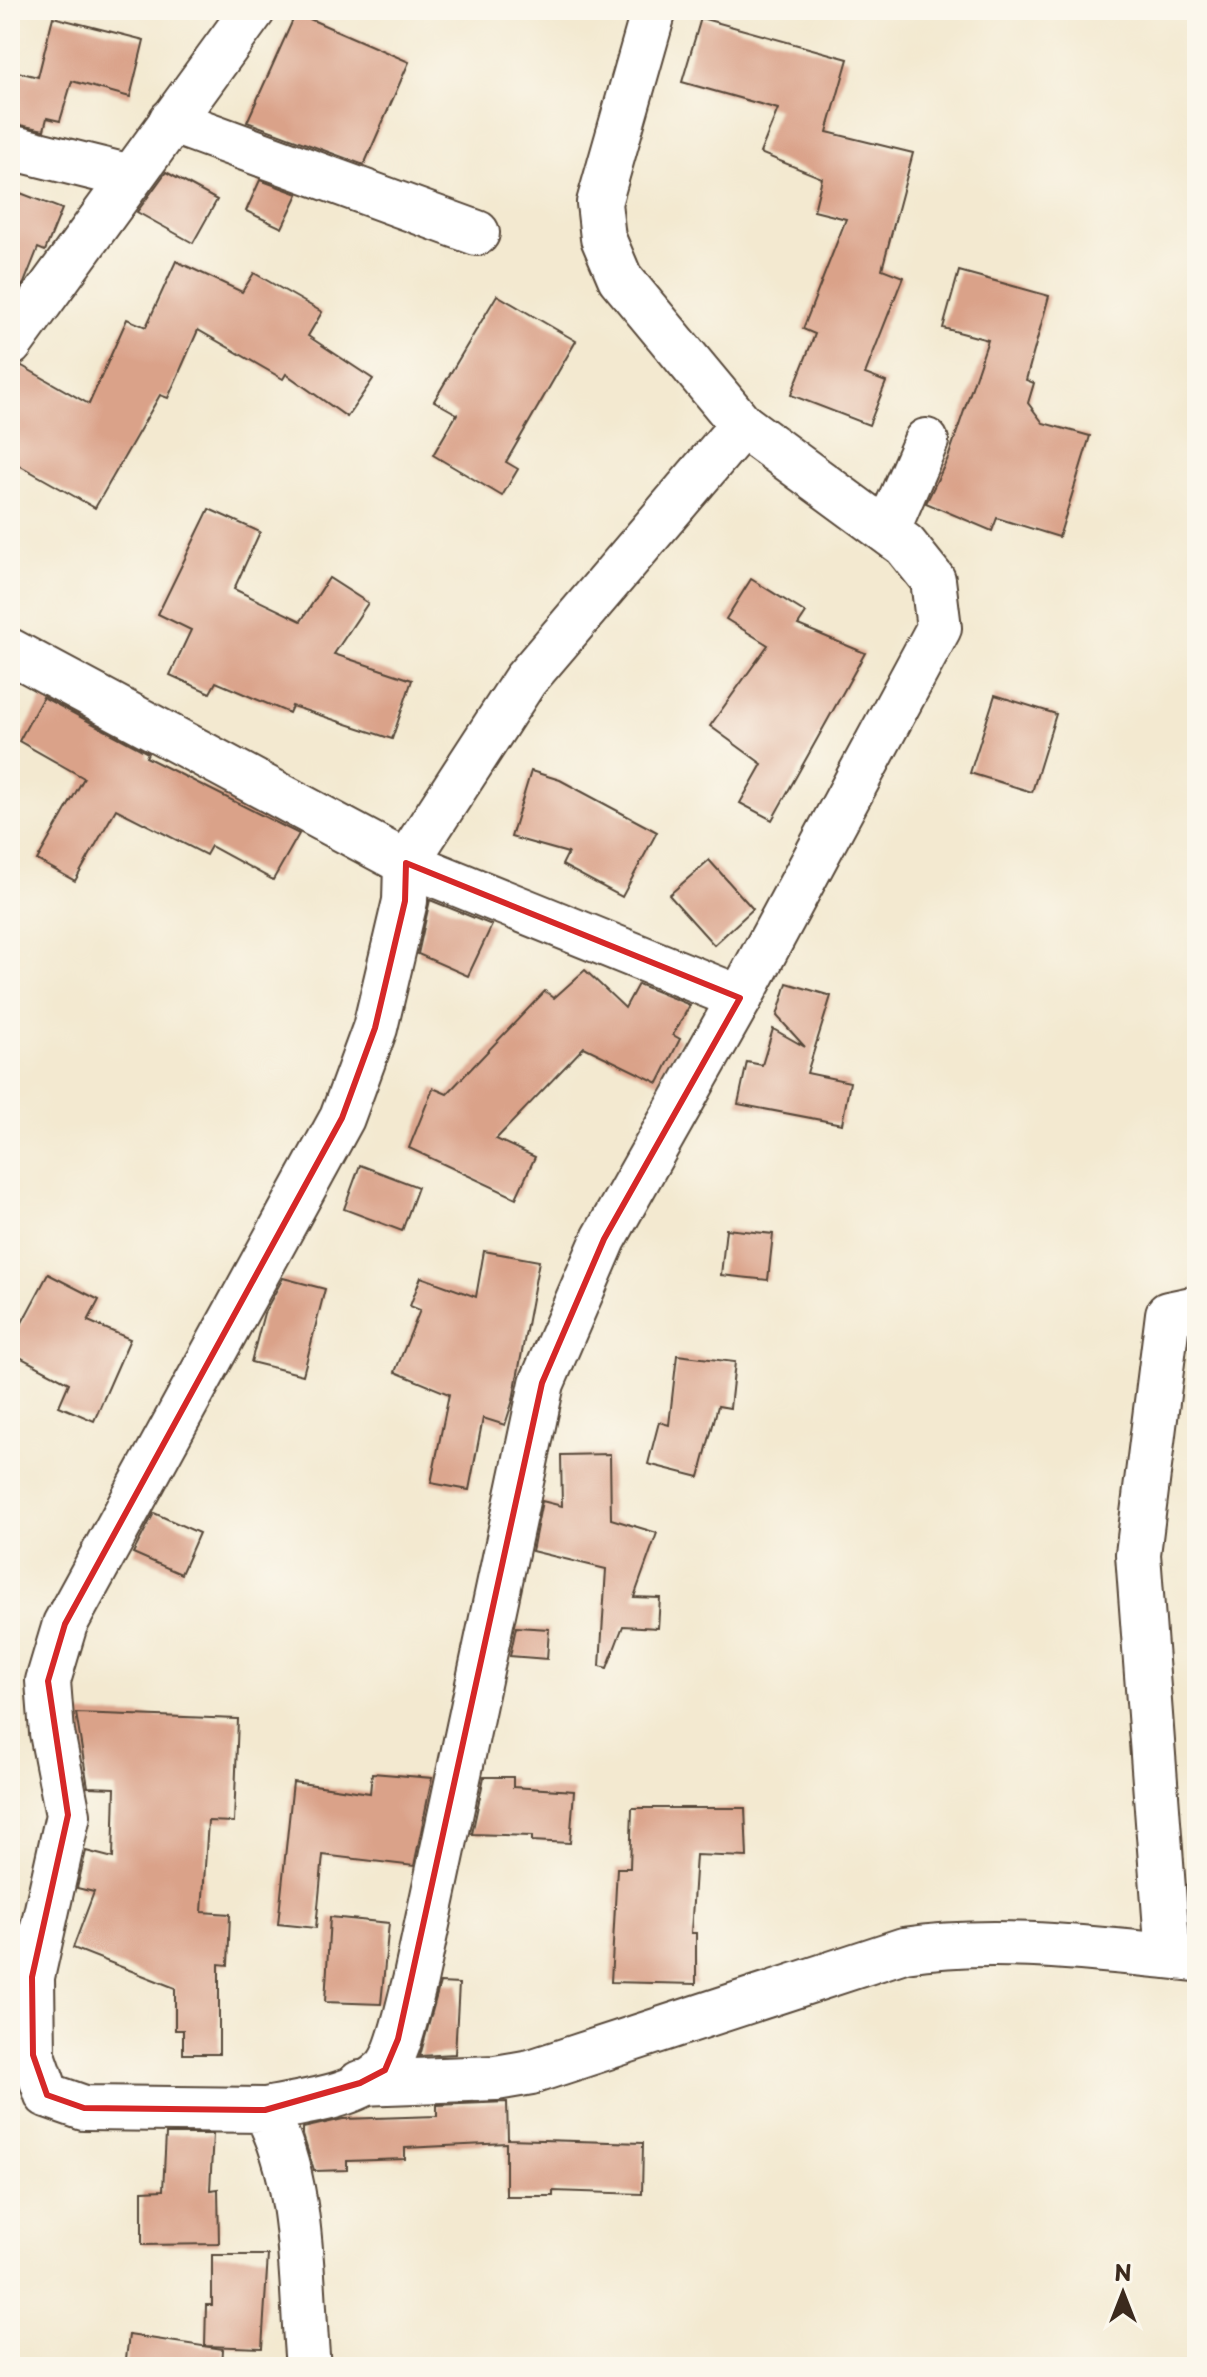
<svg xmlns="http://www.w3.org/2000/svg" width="1207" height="2377" font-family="'Playpen Sans',sans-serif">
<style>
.building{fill:#daa289}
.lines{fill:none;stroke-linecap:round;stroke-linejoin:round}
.minor-casing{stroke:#574739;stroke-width:48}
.minor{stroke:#fff;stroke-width:44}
.marked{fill:none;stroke:#d62828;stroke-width:6;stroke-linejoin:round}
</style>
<rect width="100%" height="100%" fill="#fbf7ec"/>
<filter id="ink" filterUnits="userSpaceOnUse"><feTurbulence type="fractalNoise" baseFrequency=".0125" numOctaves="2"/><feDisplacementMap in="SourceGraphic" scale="16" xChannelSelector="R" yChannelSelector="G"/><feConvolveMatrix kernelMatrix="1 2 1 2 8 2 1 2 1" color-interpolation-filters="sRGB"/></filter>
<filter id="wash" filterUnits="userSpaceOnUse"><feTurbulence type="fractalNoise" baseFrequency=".006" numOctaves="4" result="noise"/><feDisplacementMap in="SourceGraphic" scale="32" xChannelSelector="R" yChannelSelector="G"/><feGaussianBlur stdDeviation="1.8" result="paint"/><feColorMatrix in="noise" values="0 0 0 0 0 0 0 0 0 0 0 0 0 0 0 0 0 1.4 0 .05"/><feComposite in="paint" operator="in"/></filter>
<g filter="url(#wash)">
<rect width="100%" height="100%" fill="#f3e9d0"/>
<g id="blocks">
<g class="building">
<path d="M296,13L409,62L364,165L247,122Z"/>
<path d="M53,17L144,40L130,97L72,81L60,121L47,118L44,130L10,123V70L38,77Z"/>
<path d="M701,18L848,59L827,132L913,153L882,269L903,277L865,374L886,382L869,425L791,395L815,334L803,329L846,219L814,211L822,178L760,153L778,109L682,82Z"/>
<path d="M166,172L217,200L193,243L137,212Z"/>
<path d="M260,180L298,194L282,228L246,211Z"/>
<path d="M10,189L62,209L45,251L38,248L24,283L10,302Z"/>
<path d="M176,261L242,292L254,273L322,312L308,336L373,379L347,417L286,374L283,379L198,330L168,398L160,395L95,508L10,460V369L22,366L89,404L127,319L146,327Z"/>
<path d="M959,271L1049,296L1026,380L1034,383L1028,403L1043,423L1090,436L1059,537L997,518L992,531L926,503L948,458L988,340L943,328Z"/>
<path d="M497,295L576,341L506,462L518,469L502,496L433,455L457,414L434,401Z"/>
<path d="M209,509L260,532L234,589L301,621L329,578L368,603L334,654L412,680L392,739L292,706L289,713L216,682L210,693L170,675L191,630L158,614Z"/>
<path d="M751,579L806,613L798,625L865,653L772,820L740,803L762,764L710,726L768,645L726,619Z"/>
<path d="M995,695L1056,714L1032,792L970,773Z"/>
<path d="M43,697L148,753L146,757L299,834L273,880L211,846L206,855L116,809L75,881L37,860L84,778L19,741Z"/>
<path d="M531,771L560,780L657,832L622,897L562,865L568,853L511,837Z"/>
<path d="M709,860L753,909L714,945L669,895Z"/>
<path d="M430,900L492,925L468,976L418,954Z"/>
<path d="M585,970L625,1008L638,984L690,1005L673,1035L680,1039L658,1083L584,1047L496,1139L535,1157L516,1198L409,1148L433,1088L447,1094L545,991L554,998Z"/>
<path d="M787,983L831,996L807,1073L850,1082L842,1124L738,1104L747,1062L762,1065L773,1029L805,1047L777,1016Z"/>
<path d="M360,1165L418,1187L402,1231L344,1209Z"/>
<path d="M726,1229L773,1234L768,1280L721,1275Z"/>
<path d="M484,1251L539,1261L513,1400L505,1425L483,1418L469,1490L431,1483L449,1394L395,1372L420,1310L410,1306L421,1277L476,1297Z"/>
<path d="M48,1274L99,1300L88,1321L130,1339L94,1421L59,1406L69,1383L10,1352V1345Z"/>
<path d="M283,1278L325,1289L303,1375L251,1362L264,1313Z"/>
<path d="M677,1355L735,1362L730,1408L718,1406L699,1477L648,1464L659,1422L669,1425Z"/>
<path d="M610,1454L611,1519L657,1533L634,1597L660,1598L658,1628L623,1626L607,1668L600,1666L606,1569L532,1551L542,1501L562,1506L561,1455Z"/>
<path d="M154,1513L199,1533L181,1574L133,1553Z"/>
<path d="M516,1627L549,1629L547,1659L510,1656Z"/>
<path d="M76,1713L238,1719L234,1822L208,1821L202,1912L230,1914L228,1965L219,1964V2054H183V2030H175V1988L73,1948L94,1892L77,1888L86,1851L113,1858L115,1788L88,1787Z"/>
<path d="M372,1773L432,1778L414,1866L323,1855L316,1928L278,1924L293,1782L370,1793Z"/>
<path d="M484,1777H513V1787L574,1791L570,1843L532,1841V1836L472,1834Z"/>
<path d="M632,1808H745L747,1857L696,1855L691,1933H696V1984L611,1982L617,1868H630Z"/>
<path d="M330,1917L389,1923L381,2004L325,2002Z"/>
<path d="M440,1983L459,1984L455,2054L420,2056Z"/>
<path d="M507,2102L508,2139L643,2143L642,2194L553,2191V2196H506V2143L405,2148V2159L347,2161V2170L314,2171L303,2135V2128L343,2119L437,2116V2105Z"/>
<path d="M166,2134H213L210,2190L218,2189L219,2244L142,2245V2191L163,2190Z"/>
<path d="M212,2255H268L262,2348L205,2346L206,2305H212Z"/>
<path d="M129,2335L223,2349L222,2367H125Z"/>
</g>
</g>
</g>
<g filter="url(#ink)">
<use href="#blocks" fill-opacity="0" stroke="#574739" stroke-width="2"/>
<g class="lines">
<defs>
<g id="minor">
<path d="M171,121L477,233"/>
<path d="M10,147L131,177"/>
<path d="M10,344L253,10"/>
<path d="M887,531L926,441"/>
<path d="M10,651L406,863L740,998"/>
<path d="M1168,1956L1138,1554L1168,1314L1197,1308"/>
<path d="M360,2083L496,2078L531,2072L904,1950C1001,1936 1100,1950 1197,1959"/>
<path d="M265,2110C302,2102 355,2098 384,2070C399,2056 409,2002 415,1981L542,1383L604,1239L740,998L939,628L933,580L905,545L742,425L620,278L603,238L599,203L654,10"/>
<path d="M308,2367C300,2283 306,2185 265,2110L84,2108L47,2095L33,2055L32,1977L68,1815L52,1733L48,1681L65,1624L342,1118L375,1028L405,901L406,863L525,680L742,425"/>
</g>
</defs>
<use href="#minor" class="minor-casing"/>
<use href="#minor" class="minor"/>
</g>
</g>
<path class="marked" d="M406,863L740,998L604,1239L542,1383L398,2039L385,2070L360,2083L265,2110L84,2108L47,2095L33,2055L32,1977L68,1815L48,1681L65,1624L342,1118L375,1028L405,901Z"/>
<rect width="1207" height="2377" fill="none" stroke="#fbf7ec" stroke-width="40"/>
<g transform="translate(1123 2293)" stroke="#fbf7ec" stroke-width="6" paint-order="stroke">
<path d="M0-6L14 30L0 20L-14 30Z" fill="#3b2a1e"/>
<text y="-12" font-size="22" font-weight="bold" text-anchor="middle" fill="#3b2a1e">N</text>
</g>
</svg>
